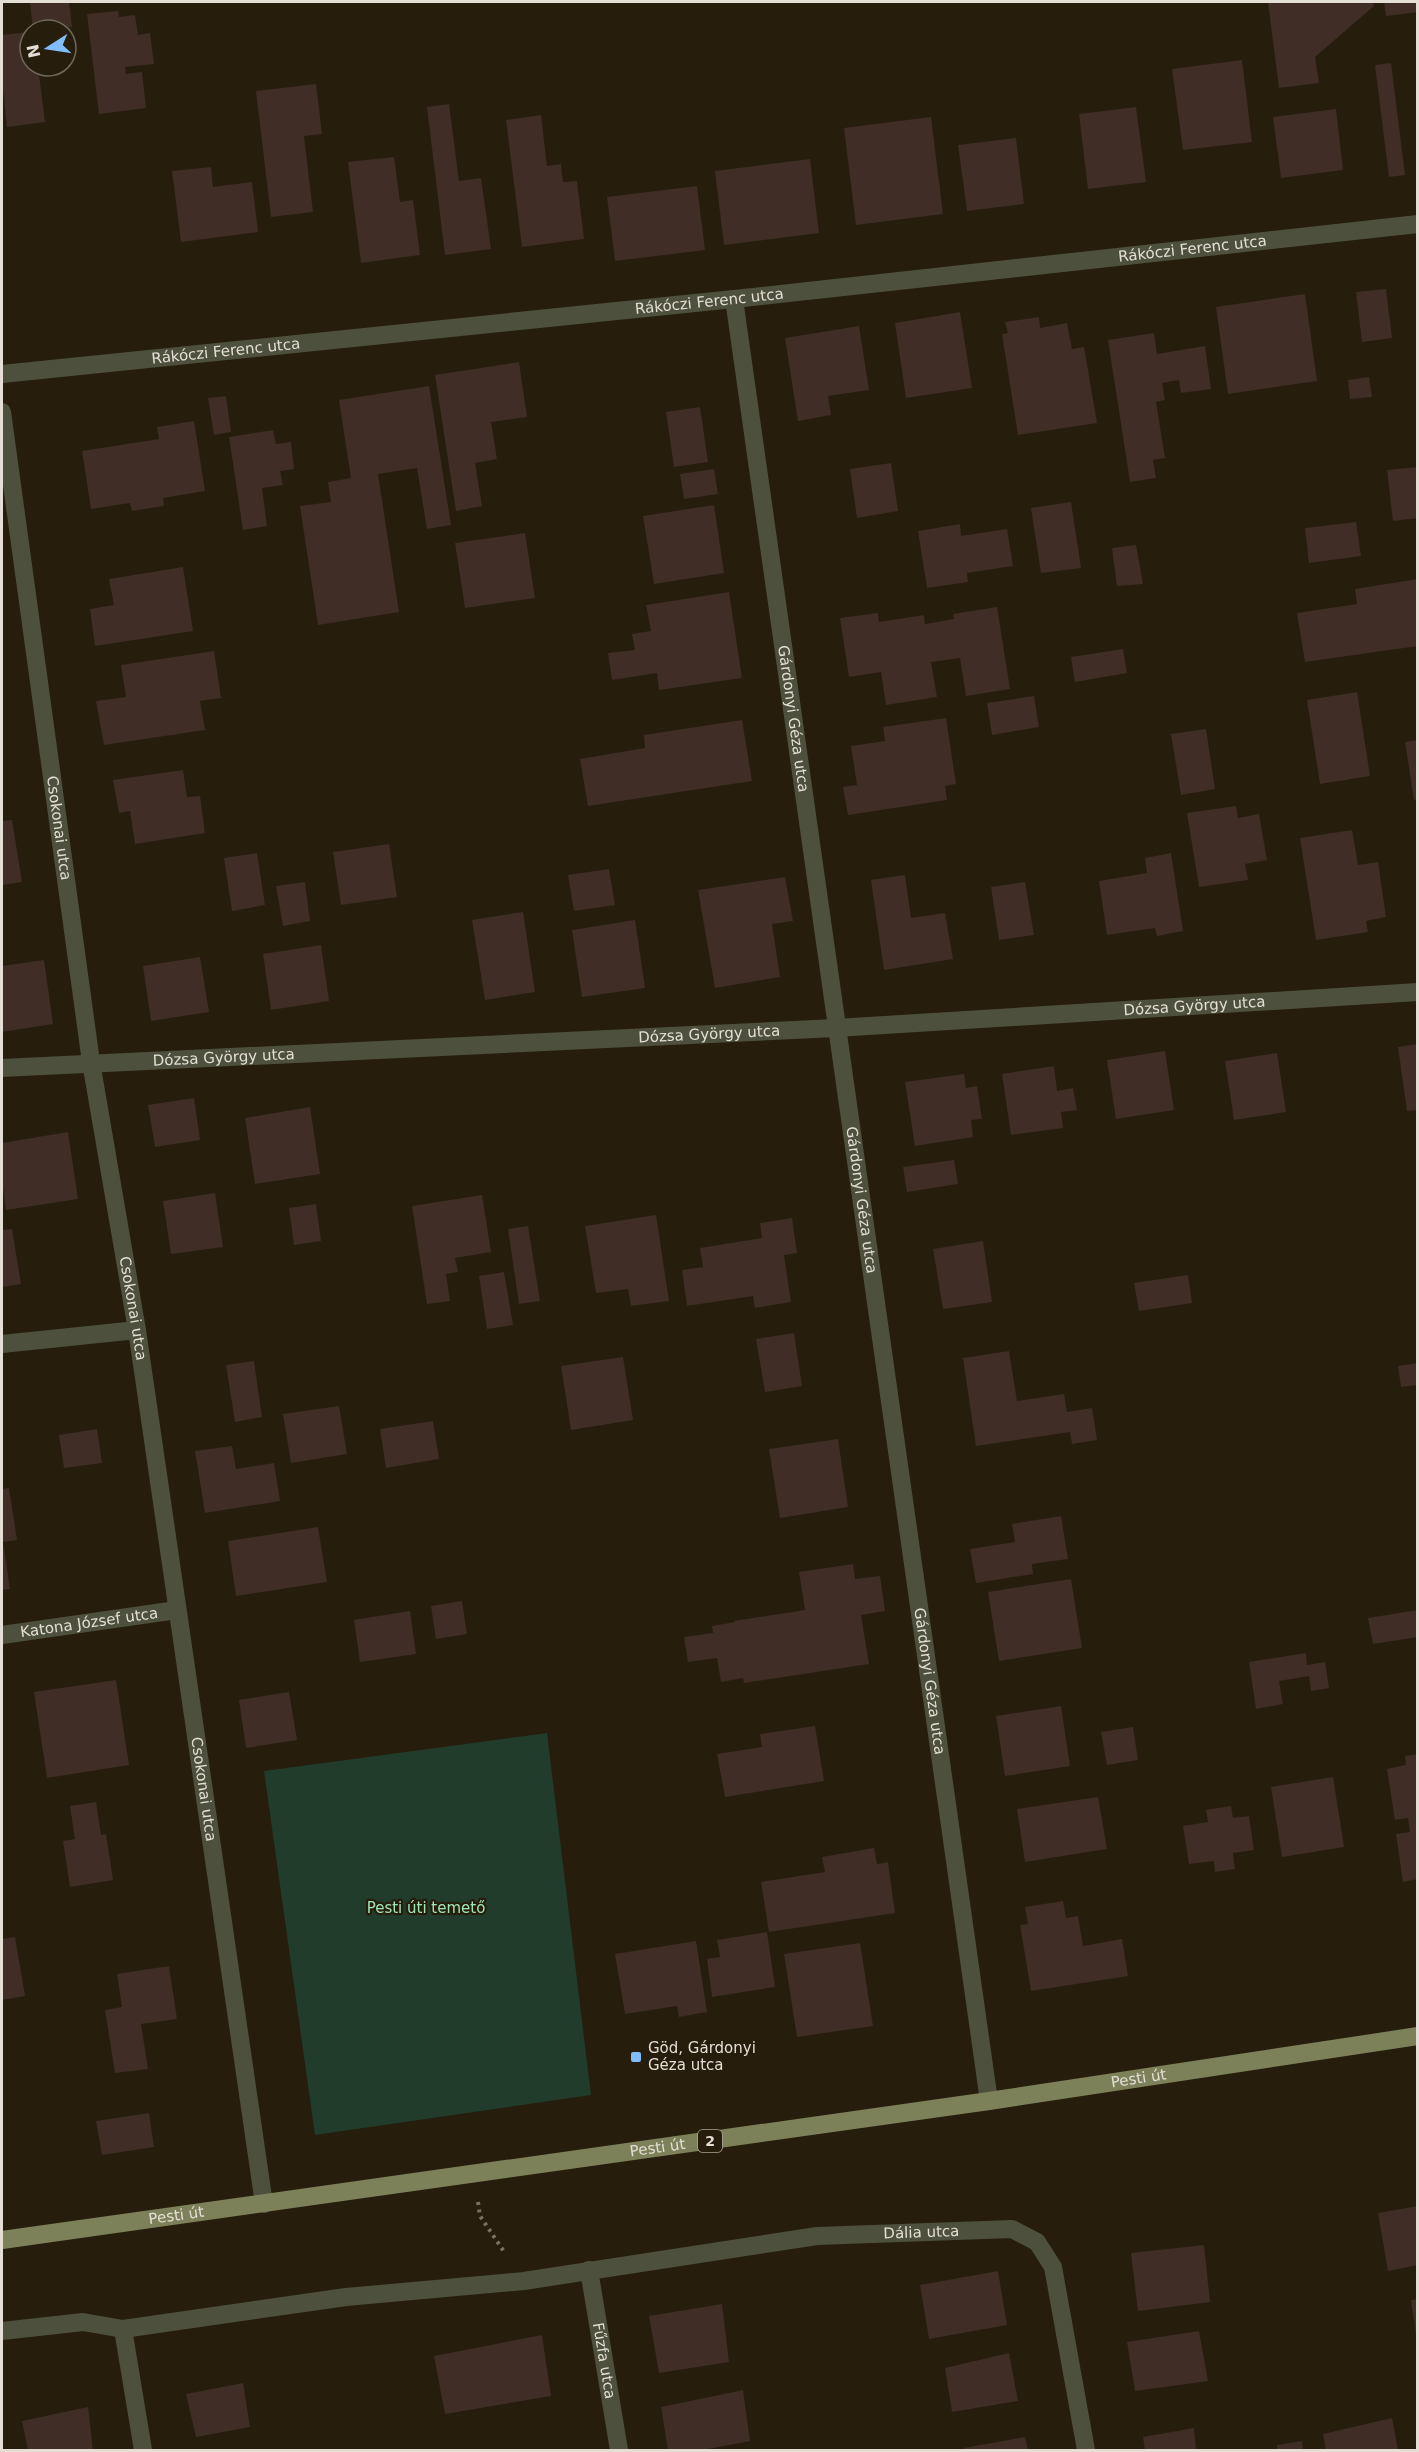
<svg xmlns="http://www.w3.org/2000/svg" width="1419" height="2452" font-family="'DejaVu Sans',sans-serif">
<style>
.green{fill:#213c2b}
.building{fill:#3f2d26}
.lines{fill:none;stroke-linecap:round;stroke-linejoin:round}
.path{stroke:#797264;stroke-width:4;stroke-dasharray:3 4.5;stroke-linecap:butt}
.minor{stroke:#4d503d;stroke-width:18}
.primary{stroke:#7c815a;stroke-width:18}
.poi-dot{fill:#80bdfa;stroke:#261d0d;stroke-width:2}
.labels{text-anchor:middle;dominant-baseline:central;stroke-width:4.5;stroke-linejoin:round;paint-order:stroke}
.shield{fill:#261d0d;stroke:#aba498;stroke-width:1.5}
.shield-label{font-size:14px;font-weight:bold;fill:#e4ded4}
.street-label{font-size:15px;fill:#e4ded4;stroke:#261d0d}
.park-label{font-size:15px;fill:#9fe6b7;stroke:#261d0d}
.poi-label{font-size:15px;fill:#e4ded4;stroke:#261d0d;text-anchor:start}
</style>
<rect width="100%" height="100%" fill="#261d0d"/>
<path class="green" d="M547,1733L591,2095L315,2135L264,1771Z"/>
<g class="building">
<path d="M30,2H69L72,27L33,30Z"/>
<path d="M1268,2H1373L1374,6L1315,57L1319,83L1279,88Z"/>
<path d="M1384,2H1418V12L1386,16Z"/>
<path d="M118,11L119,17L135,15L138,35L150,33L154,64L125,67L126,74L142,72L146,108L99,114L87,14Z"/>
<path d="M30,32V66H38L45,122L7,127L2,79V35Z"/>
<path d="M1242,60L1252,142L1183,150L1172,69Z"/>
<path d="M1391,63L1405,175L1389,177L1375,65Z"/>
<path d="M316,84L322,134L304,136L313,212L271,217L256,91Z"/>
<path d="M449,104L459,181L481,178L491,249L445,255L427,107Z"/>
<path d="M1136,107L1146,182L1088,189L1079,114Z"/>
<path d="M1336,109L1343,170L1281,178L1273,117Z"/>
<path d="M541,115L547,166L561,164L563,182L577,181L584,239L522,247L506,120Z"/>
<path d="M931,117L943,214L856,225L844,128Z"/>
<path d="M1016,138L1024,204L967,211L958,145Z"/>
<path d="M394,157L400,202L413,200L420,255L361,263L348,162Z"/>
<path d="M810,159L819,233L724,245L715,171Z"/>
<path d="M211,167L213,187L252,182L258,232L181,242L172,171Z"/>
<path d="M697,186L705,250L615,261L607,197Z"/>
<path d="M1386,289L1392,338L1362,342L1356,292Z"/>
<path d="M1305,294L1317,381L1228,394L1216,307Z"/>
<path d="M960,312L972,388L906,398L895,323Z"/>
<path d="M1039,317L1040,328L1067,323L1072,349L1084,347L1097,423L1018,435L1002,334L1008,333L1005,322Z"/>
<path d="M859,326L869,390L828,396L831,415L798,421L785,338Z"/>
<path d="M1154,333L1157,354L1205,346L1211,389L1181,393L1179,380L1162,383L1165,400L1156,402L1165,458L1153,460L1156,478L1130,482L1108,340Z"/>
<path d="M519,362L527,417L491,422L497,459L475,463L482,506L456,511L435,375Z"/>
<path d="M1369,377L1372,397L1350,399L1348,380Z"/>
<path d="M429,386L451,525L427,529L417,468L378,474L399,612L318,625L300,506L331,502L328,482L351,478L339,400Z"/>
<path d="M226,396L231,432L214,435L208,398Z"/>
<path d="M700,407L708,462L674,467L666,412Z"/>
<path d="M194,421L205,491L163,498L164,506L132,511L130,503L91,509L82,451L159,439L157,427Z"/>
<path d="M273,430L276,444L291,442L294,469L280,471L283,485L262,488L267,526L243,530L229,437Z"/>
<path d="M891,463L898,511L857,518L850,469Z"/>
<path d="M1418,467V518L1393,521L1387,470Z"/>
<path d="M714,469L718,494L684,499L680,474Z"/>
<path d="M1071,502L1081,568L1041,573L1031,508Z"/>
<path d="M714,505L724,573L654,584L643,516Z"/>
<path d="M1356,522L1361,556L1309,563L1305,528Z"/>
<path d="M960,524L961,536L1007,529L1013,566L967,573L968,582L927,588L918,531Z"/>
<path d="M525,533L535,598L465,608L455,543Z"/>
<path d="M1136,545L1143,584L1117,586L1112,548Z"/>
<path d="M183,567L193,631L95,646L90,609L114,605L109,579Z"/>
<path d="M1418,579V646L1305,662L1297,613L1357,604L1355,589Z"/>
<path d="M729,592L742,678L659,690L657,673L612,680L608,653L635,650L632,634L651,631L646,605Z"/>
<path d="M997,607L1010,689L966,696L960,658L931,662L937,697L886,705L881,672L849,677L840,618L878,613L879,622L924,615L925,624L954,619L953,614Z"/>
<path d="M1123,649L1127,673L1075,682L1071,657Z"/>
<path d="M214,651L221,698L200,701L205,730L104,745L96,701L126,697L121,665Z"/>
<path d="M1357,692L1370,776L1320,784L1307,700Z"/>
<path d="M1034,696L1039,727L992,735L987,703Z"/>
<path d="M946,718L956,784L945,786L947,800L848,815L843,787L857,785L851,746L885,741L883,727Z"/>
<path d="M742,720L752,781L588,806L580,759L645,748L644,735Z"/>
<path d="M1206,729L1215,789L1181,795L1171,734Z"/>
<path d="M1418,740V799L1414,800L1405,742Z"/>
<path d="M183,770L187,797L200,796L205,833L135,844L130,811L119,813L113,780Z"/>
<path d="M1236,806L1238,818L1259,814L1267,860L1245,864L1248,880L1199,887L1187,813Z"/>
<path d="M12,820L22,882L2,885V821Z"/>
<path d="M1352,830L1358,865L1378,862L1386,917L1366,921L1368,932L1316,940L1300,838Z"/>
<path d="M389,844L397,897L341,905L333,852Z"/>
<path d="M257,853L265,905L232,911L224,858Z"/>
<path d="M1171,853L1183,931L1157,936L1155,928L1107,935L1099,881L1147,873L1145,858Z"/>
<path d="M609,869L615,905L574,911L568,875Z"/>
<path d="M905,875L911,918L945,913L953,959L884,970L871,880Z"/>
<path d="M785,877L793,921L772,924L780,977L715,988L698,890Z"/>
<path d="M305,882L310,921L283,926L276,886Z"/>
<path d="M1025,882L1034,935L999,940L991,887Z"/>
<path d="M523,912L535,992L485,1000L472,920Z"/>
<path d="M635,920L645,988L582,997L572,930Z"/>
<path d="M321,945L329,1001L271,1010L263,954Z"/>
<path d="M200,957L209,1012L151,1021L143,966Z"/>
<path d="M44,960L53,1024L2,1032V966Z"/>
<path d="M1418,1044V1110L1407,1111L1398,1047Z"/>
<path d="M1165,1051L1174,1110L1116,1119L1107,1060Z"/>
<path d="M1277,1053L1286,1112L1234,1120L1225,1061Z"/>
<path d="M1054,1066L1057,1091L1073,1088L1077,1110L1061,1112L1063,1128L1011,1135L1002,1074Z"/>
<path d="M964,1074L966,1088L977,1086L982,1119L971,1120L973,1137L915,1146L905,1082Z"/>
<path d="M194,1098L200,1140L155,1147L148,1105Z"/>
<path d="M310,1107L320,1174L255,1184L245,1118Z"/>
<path d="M68,1132L78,1199L6,1210L2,1180V1143Z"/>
<path d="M954,1160L958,1184L907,1192L903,1167Z"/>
<path d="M215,1193L223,1247L171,1254L163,1201Z"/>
<path d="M482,1195L491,1252L455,1258L458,1272L446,1274L450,1301L427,1304L412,1206Z"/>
<path d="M316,1204L321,1241L294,1245L289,1208Z"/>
<path d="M656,1215L669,1301L631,1306L628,1289L596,1293L585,1226Z"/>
<path d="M792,1218L797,1253L784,1255L791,1302L755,1308L753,1296L687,1306L682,1270L703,1267L700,1248L762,1238L760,1223Z"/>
<path d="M528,1226L540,1301L519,1304L508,1229Z"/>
<path d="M12,1229L21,1284L2,1287V1230Z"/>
<path d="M983,1241L992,1302L943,1309L933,1249Z"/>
<path d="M504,1272L513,1325L487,1329L479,1276Z"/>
<path d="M1188,1275L1192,1303L1139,1311L1134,1283Z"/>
<path d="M794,1333L802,1386L765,1392L756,1339Z"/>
<path d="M1009,1351L1017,1401L1064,1394L1067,1412L1092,1408L1097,1440L1072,1444L1070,1432L976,1446L963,1358Z"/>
<path d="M623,1357L633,1420L571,1430L561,1366Z"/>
<path d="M254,1361L262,1417L235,1422L226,1365Z"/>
<path d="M1418,1363V1385L1401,1387L1398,1366Z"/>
<path d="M339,1406L347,1454L291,1463L283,1414Z"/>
<path d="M433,1421L439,1459L386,1468L380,1429Z"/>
<path d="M97,1429L102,1463L64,1468L59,1435Z"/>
<path d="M838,1439L848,1507L780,1518L769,1449Z"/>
<path d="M232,1446L236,1469L274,1463L280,1501L205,1513L195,1451Z"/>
<path d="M9,1488L17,1540L3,1542L10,1589L2,1590V1489Z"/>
<path d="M1061,1516L1068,1559L1032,1564L1033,1574L976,1583L970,1549L1015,1542L1012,1524Z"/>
<path d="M318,1527L327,1582L236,1596L228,1541Z"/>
<path d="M853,1564L855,1579L880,1576L885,1611L861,1615L869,1664L744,1683L743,1678L721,1682L717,1658L688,1662L684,1637L713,1633L712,1626L735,1622L734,1621L805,1610L799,1572Z"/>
<path d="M1071,1579L1082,1648L999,1661L988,1592Z"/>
<path d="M462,1601L467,1634L436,1639L431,1606Z"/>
<path d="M1418,1610V1637L1373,1644L1368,1618Z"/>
<path d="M410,1611L416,1654L360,1662L354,1620Z"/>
<path d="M1306,1653L1307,1665L1325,1662L1329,1688L1311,1691L1309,1676L1279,1681L1283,1704L1256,1709L1249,1662Z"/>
<path d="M116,1680L129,1765L47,1778L34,1692Z"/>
<path d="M289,1692L297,1740L246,1748L239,1700Z"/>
<path d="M1061,1706L1070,1766L1005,1776L996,1716Z"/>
<path d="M815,1726L824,1781L725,1797L717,1754L762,1747L760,1734Z"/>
<path d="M1133,1727L1138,1760L1107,1765L1101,1732Z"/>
<path d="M1418,1754V1879L1403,1882L1396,1834L1410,1832L1408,1818L1395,1820L1387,1769L1406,1765L1405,1756Z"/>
<path d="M1333,1777L1344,1847L1282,1857L1271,1787Z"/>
<path d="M1098,1797L1107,1849L1025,1862L1017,1809Z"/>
<path d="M96,1802L101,1835L106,1834L113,1880L70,1887L63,1841L75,1839L70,1806Z"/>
<path d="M1231,1806L1233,1818L1249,1816L1254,1850L1233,1853L1235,1869L1215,1872L1214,1861L1189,1864L1183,1826L1208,1822L1206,1810Z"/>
<path d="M874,1848L877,1864L888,1862L895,1913L769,1932L761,1882L825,1872L822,1857Z"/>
<path d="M1063,1901L1066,1918L1078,1916L1083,1946L1122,1939L1128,1976L1031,1991L1020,1925L1028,1924L1025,1907Z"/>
<path d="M767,1932L775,1987L712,1997L707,1959L720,1957L717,1940Z"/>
<path d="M15,1937L25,1996L2,2000V1939Z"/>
<path d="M696,1941L707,2012L679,2017L677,2006L625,2014L615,1954Z"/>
<path d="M860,1943L873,2026L797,2037L784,1954Z"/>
<path d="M169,1966L177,2019L141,2024L148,2069L115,2073L105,2010L122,2007L117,1974Z"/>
<path d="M149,2113L154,2147L102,2155L96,2121Z"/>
<path d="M1418,2206V2265L1388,2271L1378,2213Z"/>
<path d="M1204,2245L1210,2302L1138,2311L1131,2253Z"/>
<path d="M998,2271L1007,2325L929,2339L920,2285Z"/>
<path d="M1418,2299V2334H1416L1411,2300Z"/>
<path d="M722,2304L729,2362L659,2373L649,2316Z"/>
<path d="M1199,2331L1208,2381L1135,2391L1127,2342Z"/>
<path d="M542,2335L551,2396L445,2414L434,2356Z"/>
<path d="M1009,2353L1018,2401L952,2412L945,2368Z"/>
<path d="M243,2383L250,2427L196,2437L186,2394Z"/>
<path d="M743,2390L750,2441L703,2450H668L661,2407Z"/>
<path d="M88,2407L93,2450H28L22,2421Z"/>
<path d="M1392,2418L1398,2450H1326L1323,2434Z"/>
<path d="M1194,2428L1196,2450H1145L1143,2437Z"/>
<path d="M1025,2437L1028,2450H965L964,2448Z"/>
<path d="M1302,2441L1303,2450H1277V2445Z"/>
</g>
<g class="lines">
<path class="path" d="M478,2202L480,2216L505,2253"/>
<g class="minor">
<path id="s1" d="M734,299L989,2101"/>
<path id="s2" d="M2,374L734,299L1418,224"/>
<path id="s3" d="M2,412L91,1062L137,1330L264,2204"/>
<path id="s4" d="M2,1068L836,1028L1418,992"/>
<path d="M2,1344L137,1330"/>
<path id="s5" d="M2,1635L177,1610"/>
<path id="s6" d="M589,2270L619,2450"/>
<path d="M123,2329L143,2450"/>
<path id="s7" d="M2,2331L83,2322L123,2329L346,2297L524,2281L817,2236L1012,2229L1037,2242L1053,2267L1086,2450"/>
</g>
<path class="primary" id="s8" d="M2,2240L989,2101L1418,2036"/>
</g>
<rect class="poi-dot" x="630" y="2051" width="12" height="12" rx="3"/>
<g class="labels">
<rect class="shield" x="698" y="2130" width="24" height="22" rx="4.5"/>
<g class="shield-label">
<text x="710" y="2141">2</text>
</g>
<g class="street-label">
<text stroke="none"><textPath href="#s2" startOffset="1197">Rákóczi Ferenc utca</textPath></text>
<text stroke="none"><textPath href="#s2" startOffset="711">Rákóczi Ferenc utca</textPath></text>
<text stroke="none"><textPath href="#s2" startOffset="225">Rákóczi Ferenc utca</textPath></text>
<text stroke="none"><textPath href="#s1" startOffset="424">Gárdonyi Géza utca</textPath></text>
<text stroke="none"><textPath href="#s3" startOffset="420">Csokonai utca</textPath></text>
<text stroke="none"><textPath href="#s4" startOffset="1194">Dózsa György utca</textPath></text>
<text stroke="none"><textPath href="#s4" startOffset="708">Dózsa György utca</textPath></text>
<text stroke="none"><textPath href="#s4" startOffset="222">Dózsa György utca</textPath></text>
<text stroke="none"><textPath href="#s1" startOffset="910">Gárdonyi Géza utca</textPath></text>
<text stroke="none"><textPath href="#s3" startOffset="906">Csokonai utca</textPath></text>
<text stroke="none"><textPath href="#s5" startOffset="88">Katona József utca</textPath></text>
<text stroke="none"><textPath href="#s1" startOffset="1396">Gárdonyi Géza utca</textPath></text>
<text stroke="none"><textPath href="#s3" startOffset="1392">Csokonai utca</textPath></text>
<text stroke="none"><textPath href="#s8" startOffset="1148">Pesti út</textPath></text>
<text stroke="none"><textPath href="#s8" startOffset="662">Pesti út</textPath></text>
<text stroke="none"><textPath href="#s8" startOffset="176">Pesti út</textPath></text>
<text stroke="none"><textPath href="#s7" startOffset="927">Dália utca</textPath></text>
<text stroke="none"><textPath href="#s6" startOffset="92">Fűzfa utca</textPath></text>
</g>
<g class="park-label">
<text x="426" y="1908">Pesti úti temető</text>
</g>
<g class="poi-label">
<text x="648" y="2048">Göd, Gárdonyi<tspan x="648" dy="17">Géza utca</tspan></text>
</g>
</g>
<rect width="1419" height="2452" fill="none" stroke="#e4ded4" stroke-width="6"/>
<g transform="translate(48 48) rotate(258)"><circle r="28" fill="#261d0d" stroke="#726a5d" stroke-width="1.5"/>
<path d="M0-4.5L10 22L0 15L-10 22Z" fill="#80bdfa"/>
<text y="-9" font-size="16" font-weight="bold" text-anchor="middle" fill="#e4ded4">N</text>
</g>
</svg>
